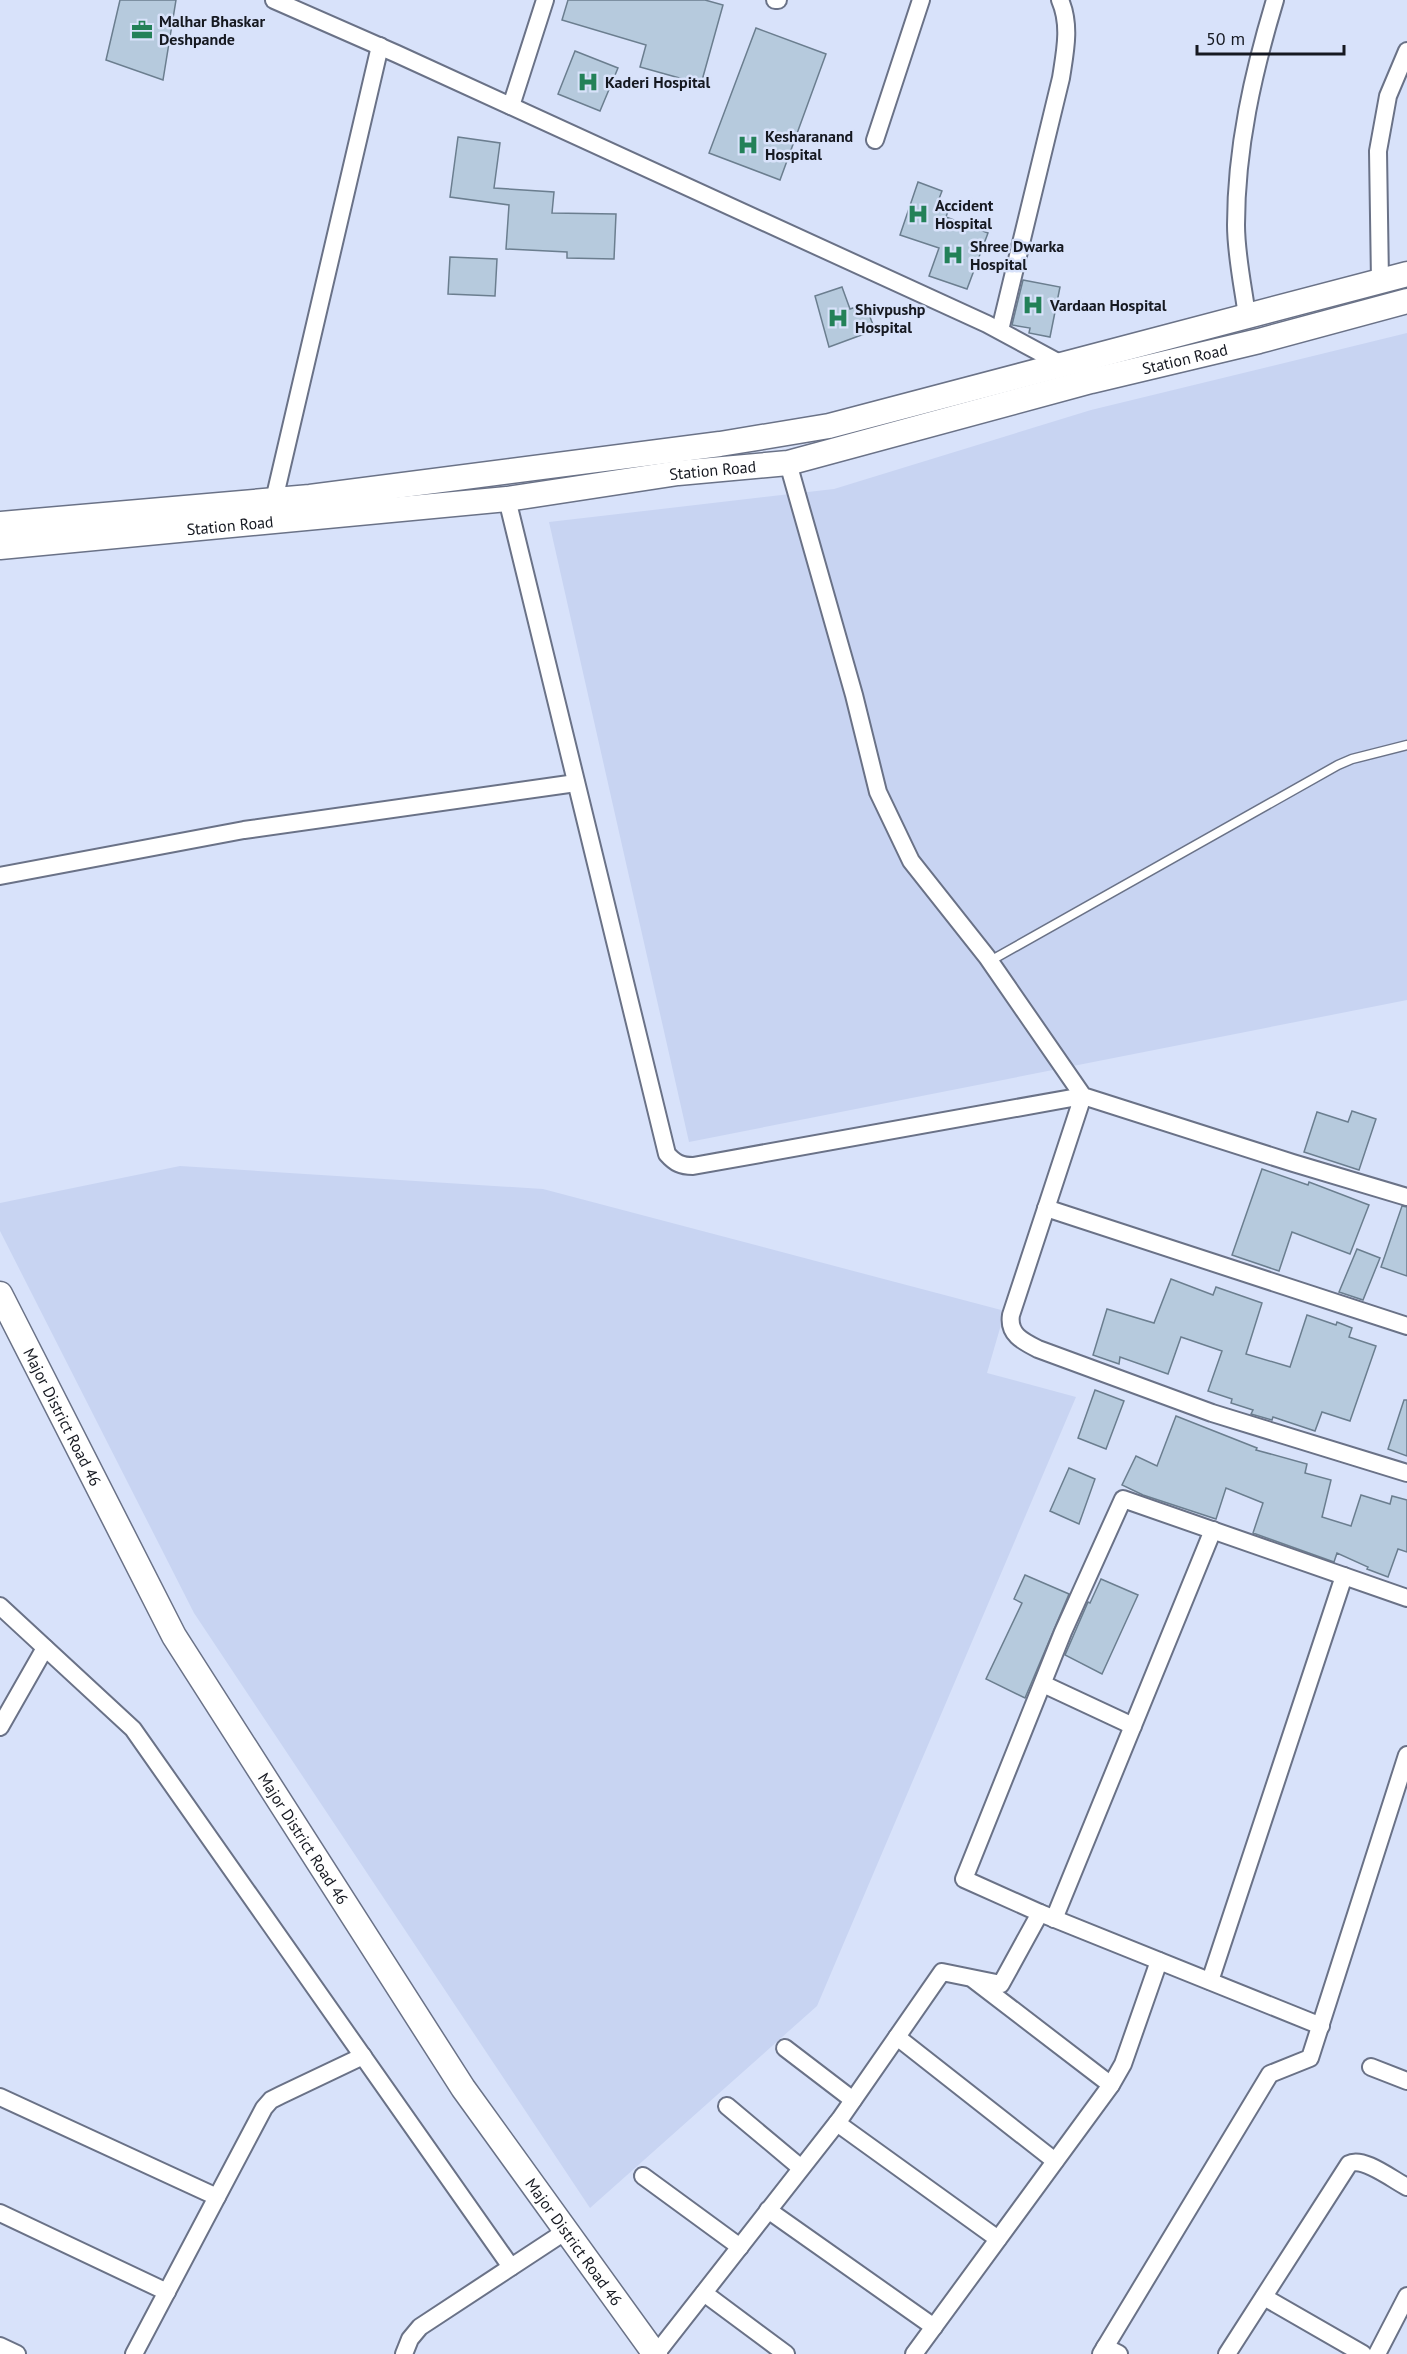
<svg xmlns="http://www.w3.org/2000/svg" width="1407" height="2354" font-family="'PT Sans',sans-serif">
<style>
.built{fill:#c8d4f2}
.building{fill:#b6cadd;stroke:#6b7e8f;stroke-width:1.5}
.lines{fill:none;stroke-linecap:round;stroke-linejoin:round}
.service-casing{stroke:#6a7287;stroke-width:11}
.minor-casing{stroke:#6a7287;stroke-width:20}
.secondary-casing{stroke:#6a7287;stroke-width:27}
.service{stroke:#fff;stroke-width:8}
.minor{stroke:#fff;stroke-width:16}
.secondary{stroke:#fff;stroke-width:24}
.labels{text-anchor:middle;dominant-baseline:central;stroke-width:5;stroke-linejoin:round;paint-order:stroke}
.poi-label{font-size:16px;font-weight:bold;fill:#161921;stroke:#d8e2fa;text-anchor:start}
.street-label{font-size:16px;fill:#161921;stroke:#d8e2fa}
</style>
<rect width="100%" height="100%" fill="#d8e2fa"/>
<g class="built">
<path d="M1407,333V1000L689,1142L549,522L834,489L1091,410Z"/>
<path d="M180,1166L543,1189L1005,1311L987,1373L1076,1397L817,2006L590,2208L194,1613L0,1231V1203Z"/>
</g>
<g class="building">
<path d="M120,0H176L163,80L106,60Z"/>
<path d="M568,0H705L723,5L701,84L640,67L646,45L562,20Z"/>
<path d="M756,28L826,54L780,180L709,153Z"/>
<path d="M575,51L618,68L600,111L558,94Z"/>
<path d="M458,137L500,143L494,188L554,192L552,213L616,214L614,259L567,258V252L506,249L509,205L450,197Z"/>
<path d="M918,182L942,191L937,204L949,208L946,217L988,233L967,289L929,276L939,248L900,235Z"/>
<path d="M450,257L497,259L495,296L448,294Z"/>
<path d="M1023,280L1060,287L1050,337L1029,333L1030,328L1012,325Z"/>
<path d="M842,287L850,309L865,304L875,330L829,347L815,296Z"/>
<path d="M1352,1111L1376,1119L1359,1170L1304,1152L1317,1112L1348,1122Z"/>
<path d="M1262,1169L1308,1185L1309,1182L1369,1205L1350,1254L1292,1232L1279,1271L1232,1255Z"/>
<path d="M1402,1206L1407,1207V1276L1381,1267Z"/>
<path d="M1357,1249L1380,1258L1363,1300L1339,1292Z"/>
<path d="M1171,1279L1213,1295L1216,1287L1262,1303L1246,1354L1290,1367L1307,1315L1336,1325L1337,1322L1352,1328L1349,1337L1376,1346L1350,1421L1322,1412L1315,1431L1273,1417L1272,1420L1251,1414L1253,1410L1231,1403L1232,1399L1208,1391L1222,1351L1181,1337L1168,1374L1120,1357L1119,1364L1093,1355L1107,1309L1154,1323Z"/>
<path d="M1095,1390L1124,1401L1106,1449L1078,1438Z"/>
<path d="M1404,1400H1407V1456L1388,1449Z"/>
<path d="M1176,1416L1257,1448L1256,1450L1307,1464L1305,1473L1331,1480L1322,1517L1351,1526L1361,1495L1390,1504L1392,1496L1407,1500V1552L1398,1549L1388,1577L1367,1569L1368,1567L1337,1553L1334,1562L1253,1533L1263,1503L1226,1488L1216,1519L1143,1495L1122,1485L1136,1456L1157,1466Z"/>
<path d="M1069,1468L1095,1479L1079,1524L1050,1511Z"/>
<path d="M1025,1575L1069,1594L1025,1698L986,1679L1022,1603L1014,1599Z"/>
<path d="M1101,1579L1138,1595L1102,1674L1065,1655L1088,1602L1090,1603Z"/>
</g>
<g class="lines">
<defs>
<path id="service" d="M990,961L1338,765L1352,759L1407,745"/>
<g id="minor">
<path d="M274,0L397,54L987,324L1065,366"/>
<path d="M775,0H778"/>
<path d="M511,106L545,0"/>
<path d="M875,140L921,0"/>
<path d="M1380,281L1378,151L1388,96L1407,51"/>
<path d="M1247,316C1243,286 1236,255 1236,225C1236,148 1253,73 1275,0"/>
<path d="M1000,330L1061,78C1065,52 1071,25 1060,0"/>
<path d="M788,463L854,695L878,792L911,861L987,957L1083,1096L1293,1163L1407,1197"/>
<path d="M507,499L667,1154C675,1163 681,1166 693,1166L1083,1096L1011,1315C1008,1334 1022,1341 1038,1349L1212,1413L1407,1473"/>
<path d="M274,500L380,46"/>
<path d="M0,876L244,830L576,783"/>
<path d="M1046,1208L1407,1326"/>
<path d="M0,1606L133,1729L511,2267"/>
<path d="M1043,1684L1133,1726"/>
<path d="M0,1727L45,1648"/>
<path d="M1054,1919L1213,1530"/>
<path d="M974,1980L1111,2085"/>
<path d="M1210,1981L1344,1576"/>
<path d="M1321,2026L1040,1913L964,1879L1063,1632L1123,1499L1407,1598"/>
<path d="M897,2037L1055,2161"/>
<path d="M785,2048L853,2100"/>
<path d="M1371,2067L1407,2081"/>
<path d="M0,2097L217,2197"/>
<path d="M727,2106L801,2168"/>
<path d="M837,2123L998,2239"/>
<path d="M643,2176L740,2247"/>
<path d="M768,2210L934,2327"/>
<path d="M0,2213L167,2292"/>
<path d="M704,2293L786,2354"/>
<path d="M1264,2297L1363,2354"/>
<path d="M0,2346L17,2354"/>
<path d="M1105,2347L1119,2354"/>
<path d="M134,2354L264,2108L271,2100L281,2095L363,2056"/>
<path d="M404,2354L410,2339L420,2327L566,2231"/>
<path d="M656,2354L840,2119L942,1972L1001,1984L1040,1913"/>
<path d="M914,2354L1111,2085L1123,2064L1159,1961"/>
<path d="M1101,2354L1270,2074L1310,2058L1407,1755"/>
<path d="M1227,2354L1349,2164C1363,2156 1393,2180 1407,2187"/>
<path d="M1377,2354L1407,2296"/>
</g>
<g id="secondary">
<path d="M0,524L310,497L720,444L829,426L1407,274"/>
<path id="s1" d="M0,547L507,499L678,473L788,463L1091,381L1259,341L1407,301"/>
<path id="s2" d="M0,1294L174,1636L463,2088L655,2354"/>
</g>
</defs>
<use href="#service" class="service-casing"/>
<use href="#minor" class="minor-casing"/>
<use href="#secondary" class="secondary-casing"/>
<use href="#service" class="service"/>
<use href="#minor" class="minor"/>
<use href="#secondary" class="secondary"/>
</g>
<defs>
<symbol id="office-bare" viewBox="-9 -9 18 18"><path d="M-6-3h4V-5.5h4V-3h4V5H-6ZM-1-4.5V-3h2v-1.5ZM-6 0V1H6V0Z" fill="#238158" stroke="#d8e2fa" stroke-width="2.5" paint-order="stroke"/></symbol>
<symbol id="hospital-bare" viewBox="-9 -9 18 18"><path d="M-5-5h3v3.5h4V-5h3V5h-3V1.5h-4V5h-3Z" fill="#238158" stroke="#d8e2fa" stroke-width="2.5" paint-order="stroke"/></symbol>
</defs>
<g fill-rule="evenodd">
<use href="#office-bare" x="127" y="15" width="30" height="30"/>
<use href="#hospital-bare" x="573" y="67" width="30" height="30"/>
<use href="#hospital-bare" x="733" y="130" width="30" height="30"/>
<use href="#hospital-bare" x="903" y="199" width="30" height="30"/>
<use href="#hospital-bare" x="938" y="240" width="30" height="30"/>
<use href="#hospital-bare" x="1018" y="290" width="30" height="30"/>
<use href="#hospital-bare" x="823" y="303" width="30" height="30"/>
</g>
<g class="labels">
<g class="poi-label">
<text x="159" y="21">Malhar Bhaskar<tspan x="159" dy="18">Deshpande</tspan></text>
<text x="605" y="82">Kaderi Hospital</text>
<text x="765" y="136">Kesharanand<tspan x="765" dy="18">Hospital</tspan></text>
<text x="935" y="205">Accident<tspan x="935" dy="18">Hospital</tspan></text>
<text x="970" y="246">Shree Dwarka<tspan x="970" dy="18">Hospital</tspan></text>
<text x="1050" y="305">Vardaan Hospital</text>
<text x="855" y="309">Shivpushp<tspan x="855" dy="18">Hospital</tspan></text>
</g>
<g class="street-label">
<text stroke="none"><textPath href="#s1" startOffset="1203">Station Road</textPath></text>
<text stroke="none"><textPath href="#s1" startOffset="717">Station Road</textPath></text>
<text stroke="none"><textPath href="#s1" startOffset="231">Station Road</textPath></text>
<text stroke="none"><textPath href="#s2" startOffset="138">Major District Road 46</textPath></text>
<text stroke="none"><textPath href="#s2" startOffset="624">Major District Road 46</textPath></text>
<text stroke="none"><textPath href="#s2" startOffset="1110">Major District Road 46</textPath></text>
</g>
</g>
<path d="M1197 45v9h147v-9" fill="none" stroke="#161921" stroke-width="3"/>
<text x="1206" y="45" font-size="18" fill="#161921" stroke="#d8e2fa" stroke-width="4.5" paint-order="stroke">50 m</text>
</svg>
